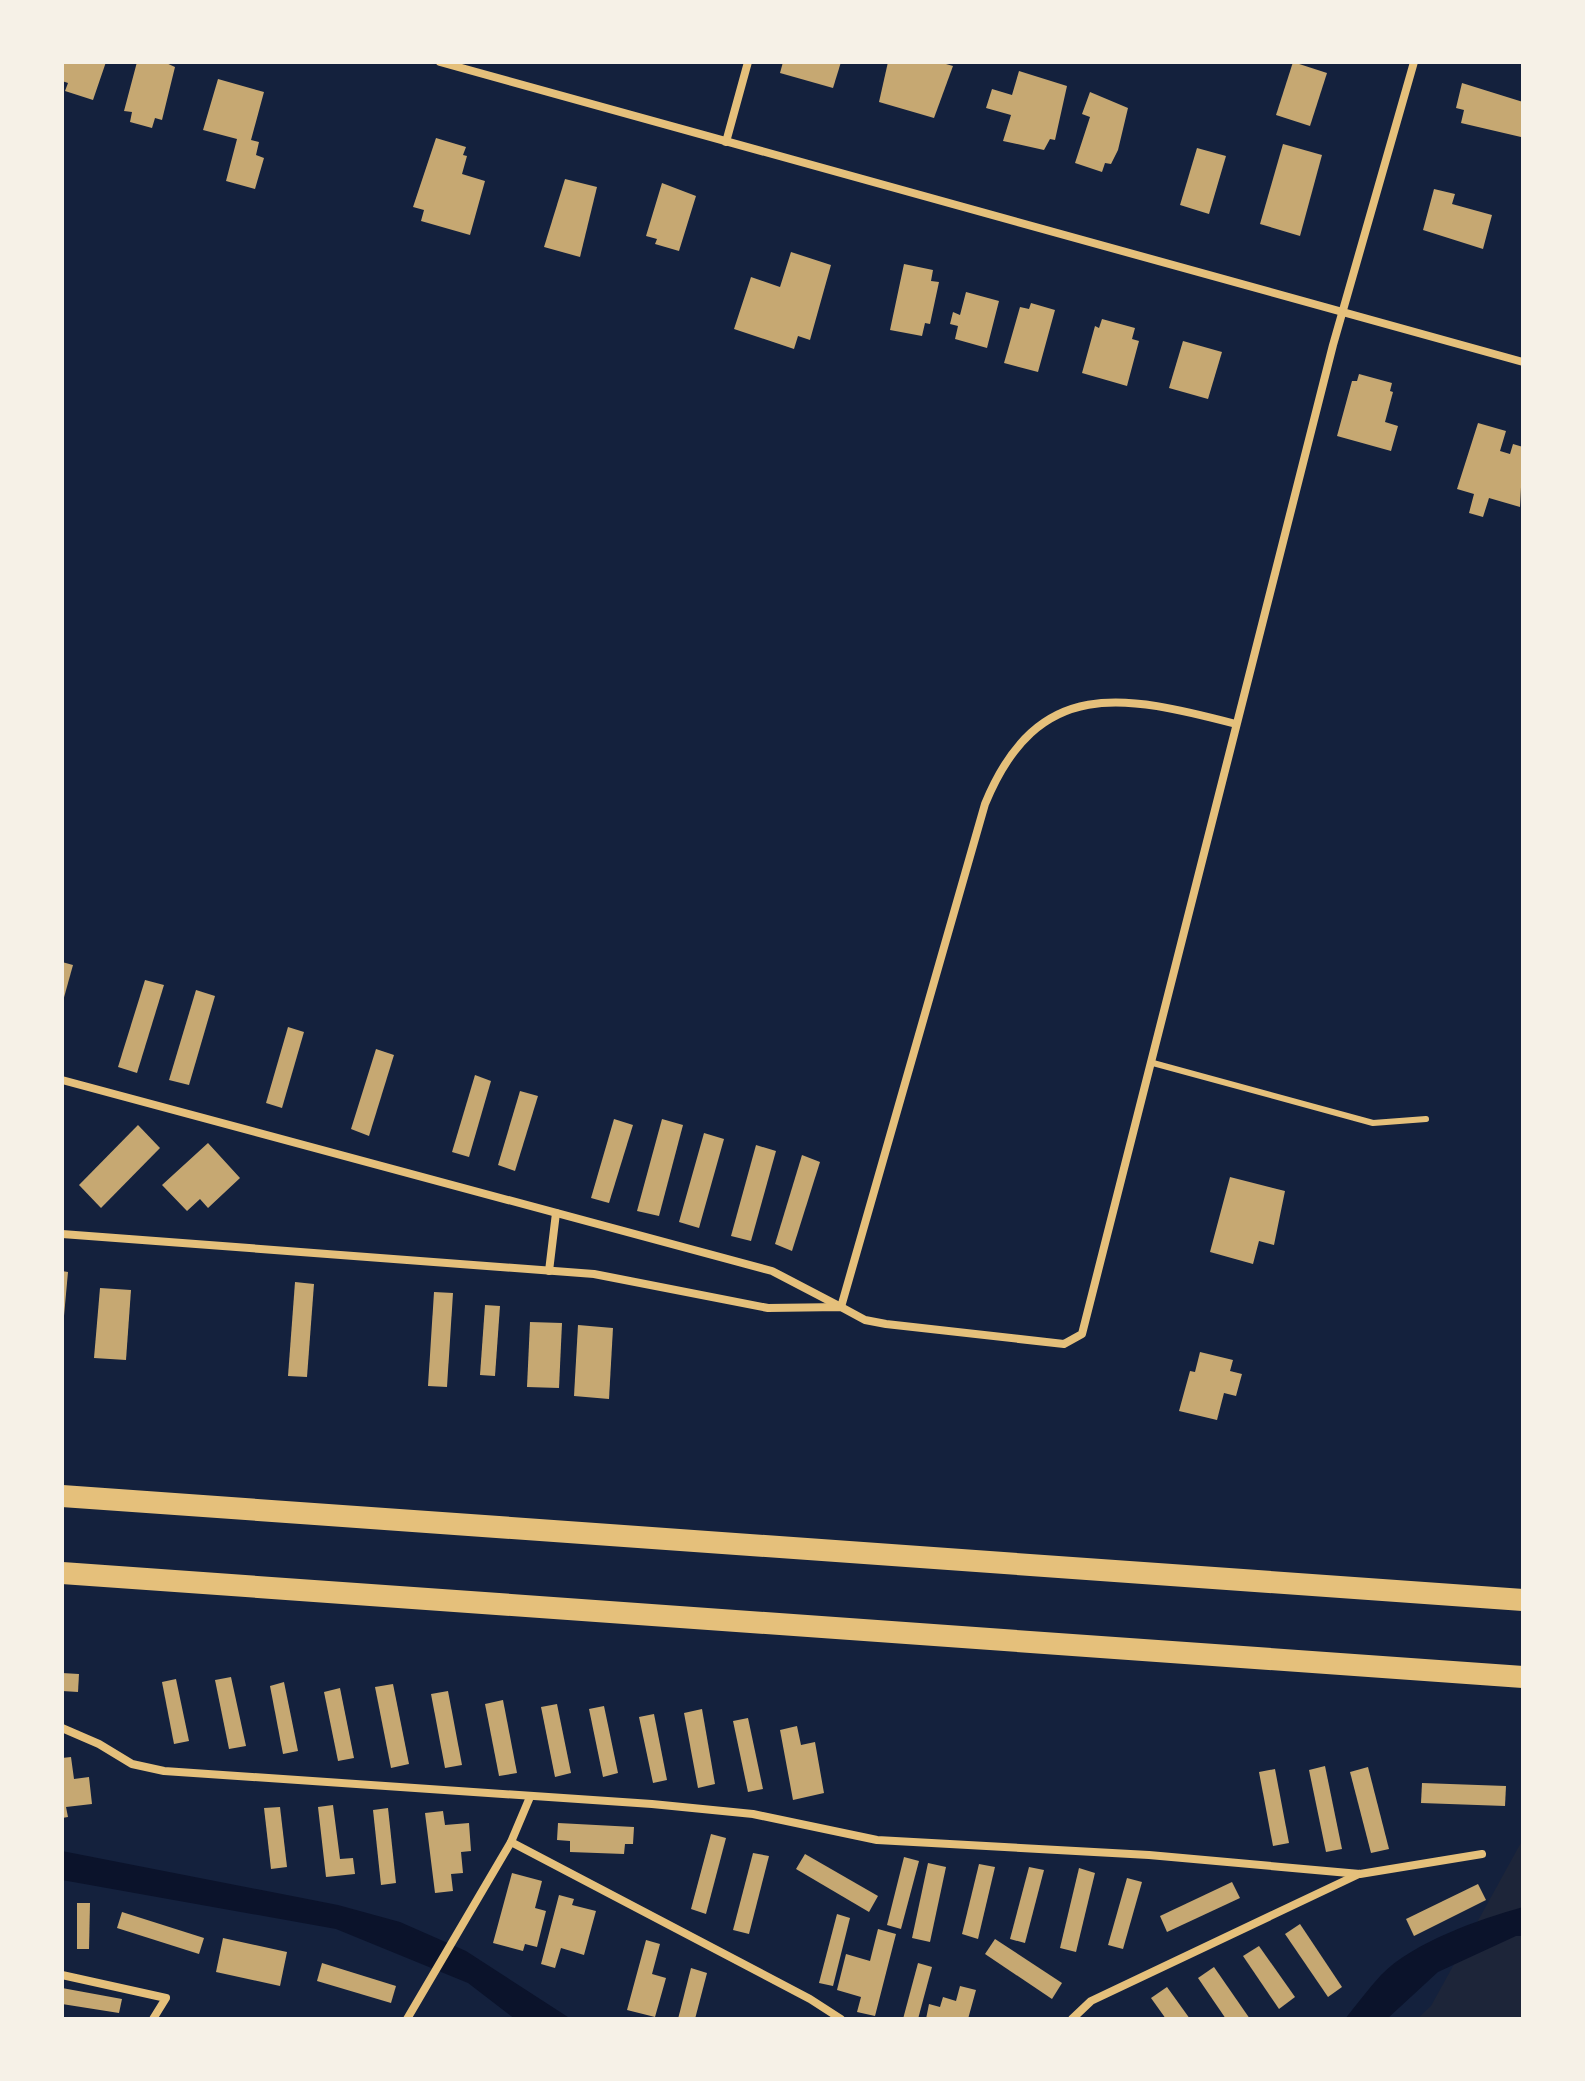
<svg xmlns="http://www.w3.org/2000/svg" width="1585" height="2081" font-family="Mulish,sans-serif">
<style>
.green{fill:#1d2539}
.water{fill:#0b132b}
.building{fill:#c6a872}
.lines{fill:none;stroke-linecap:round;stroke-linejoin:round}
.service{stroke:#e5c07b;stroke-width:6}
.minor{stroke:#e5c07b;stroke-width:8}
.motorway{stroke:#e5c07b;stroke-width:22}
</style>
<rect width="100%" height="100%" fill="#14213d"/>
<path class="green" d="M1523,1839V2019H1417L1431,2006Z"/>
<g class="water">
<path d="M62,1851L338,1905L400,1922L466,1951L571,2019H515L468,1983L336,1929L62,1880Z"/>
<path d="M1523,1907V1936H1516L1438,1972L1387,2019H1345C1357,2004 1368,1989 1381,1975C1413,1942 1480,1919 1523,1907Z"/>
</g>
<g class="building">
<path d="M63,62H106L93,100L65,91L68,83L62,81Z"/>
<path d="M137,62H164L175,67L162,120L155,118L152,128L130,122L132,112L124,111Z"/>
<path d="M783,62H841L833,88L780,73Z"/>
<path d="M888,62H939L953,66L934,118L879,102Z"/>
<path d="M1293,62L1327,73L1310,126L1276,115Z"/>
<path d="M1019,71L1067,86L1055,140L1050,139L1044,150L1003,141L1011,115L986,108L992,89L1012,95Z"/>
<path d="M218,79L264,92L251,140L259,142L256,155L264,158L255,189L226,181L237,139L203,130Z"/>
<path d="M1462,83L1523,102L1521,137L1461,123L1464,110L1456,108Z"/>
<path d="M1090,92L1128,108L1118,150L1111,164L1105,163L1102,172L1075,163L1090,117L1082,114Z"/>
<path d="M436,138L466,147L463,155L467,156L462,174L485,181L470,235L421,221L424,210L413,207Z"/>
<path d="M1283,144L1322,155L1300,236L1260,224Z"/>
<path d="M1197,148L1226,156L1209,214L1180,205Z"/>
<path d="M565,179L597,187L580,257L544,247Z"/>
<path d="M662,183L696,196L679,251L655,244L657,239L646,236Z"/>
<path d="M1434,189L1455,194L1452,204L1492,215L1483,249L1423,230Z"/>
<path d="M791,252L831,265L810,340L798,336L794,349L734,329L751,277L780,287Z"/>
<path d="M904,264L933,270L931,281L939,282L930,324L925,323L922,336L890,330Z"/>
<path d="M966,292L999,301L987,348L955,339L958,326L950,324L953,312L960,315Z"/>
<path d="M1031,303L1055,310L1038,372L1004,363L1020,307L1029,309Z"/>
<path d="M1102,319L1135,328L1132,339L1139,341L1127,386L1082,373L1095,326L1099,328Z"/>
<path d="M1183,341L1222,352L1208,399L1169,388Z"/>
<path d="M1359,374L1392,383L1390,391L1393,392L1385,422L1398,426L1391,451L1337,436L1352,381H1357Z"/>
<path d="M1478,423L1506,431L1500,451L1510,454L1513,444L1523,447L1520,507L1489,498L1483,517L1469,513L1474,494L1457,489Z"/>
<path d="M62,962L73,965L63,1001H62Z"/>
<path d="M145,980L164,985L137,1073L118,1067Z"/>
<path d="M196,990L215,996L189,1085L169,1080Z"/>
<path d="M288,1027L304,1032L282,1108L266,1103Z"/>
<path d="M376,1049L394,1055L369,1136L351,1129Z"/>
<path d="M475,1075L491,1081L469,1157L452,1152Z"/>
<path d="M520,1091L538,1096L515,1171L498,1165Z"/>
<path d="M614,1119L633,1125L609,1203L591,1198Z"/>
<path d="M662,1119L683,1125L659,1216L637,1211Z"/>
<path d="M138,1125L160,1148L101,1208L79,1185Z"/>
<path d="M704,1133L724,1139L699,1228L679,1222Z"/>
<path d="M208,1143L240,1178L208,1208L200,1199L187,1211L162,1185Z"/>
<path d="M756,1145L776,1151L751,1241L731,1236Z"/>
<path d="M802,1155L820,1162L792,1251L775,1244Z"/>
<path d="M1230,1177L1285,1191L1274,1245L1259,1241L1253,1264L1210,1252Z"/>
<path d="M62,1271L68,1272L64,1316H62Z"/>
<path d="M295,1282L314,1284L307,1377L288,1376Z"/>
<path d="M100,1288L131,1290L126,1360L94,1358Z"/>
<path d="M434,1292L453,1293L447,1387L428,1386Z"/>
<path d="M485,1305L500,1306L495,1376L480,1375Z"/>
<path d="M530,1322L562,1323L559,1388L527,1387Z"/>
<path d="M578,1325L613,1328L609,1399L574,1396Z"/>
<path d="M1200,1352L1233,1360L1230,1371L1242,1374L1236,1396L1224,1393L1217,1420L1179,1411L1190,1371L1195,1372Z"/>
<path d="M62,1673L79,1674L78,1692L62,1691Z"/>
<path d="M231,1677L246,1746L229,1749L215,1680Z"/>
<path d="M176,1679L189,1741L174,1744L162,1682Z"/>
<path d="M284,1682L298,1751L283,1754L270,1686Z"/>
<path d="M393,1684L409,1764L391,1768L375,1687Z"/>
<path d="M340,1688L354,1758L338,1761L324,1692Z"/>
<path d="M448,1691L462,1765L445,1768L431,1694Z"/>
<path d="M503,1700L517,1773L499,1776L485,1704Z"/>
<path d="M557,1704L571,1773L555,1777L541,1707Z"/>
<path d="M604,1706L618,1773L603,1777L589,1709Z"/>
<path d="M702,1709L715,1784L698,1788L684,1713Z"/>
<path d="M654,1714L667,1780L653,1783L639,1717Z"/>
<path d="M748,1718L763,1789L748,1792L733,1721Z"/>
<path d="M797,1726L801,1745L815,1742L824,1793L793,1800L780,1730Z"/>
<path d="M71,1757L74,1779L89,1777L92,1804L66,1807L68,1817L62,1818V1758Z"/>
<path d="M1325,1766L1342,1849L1326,1852L1309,1770Z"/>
<path d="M1368,1767L1389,1849L1371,1853L1350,1772Z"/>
<path d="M1275,1769L1289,1843L1273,1846L1259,1772Z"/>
<path d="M1422,1783L1506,1786L1505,1806L1421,1803Z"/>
<path d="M333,1805L340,1859L353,1858L355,1874L326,1877L318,1807Z"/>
<path d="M280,1807L287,1867L271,1869L264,1808Z"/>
<path d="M388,1808L396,1883L381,1885L373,1810Z"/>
<path d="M443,1811L445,1825L469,1823L471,1851L461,1852L463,1873L451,1874L453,1891L435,1893L425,1813Z"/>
<path d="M558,1823L634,1827L633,1844H625L624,1854L570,1852V1841L557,1840Z"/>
<path d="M711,1834L726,1838L706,1914L691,1909Z"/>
<path d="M753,1853L769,1856L749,1934L733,1930Z"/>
<path d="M805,1854L878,1896L869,1912L796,1869Z"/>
<path d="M904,1857L919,1861L901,1929L887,1925Z"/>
<path d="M928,1863L946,1867L930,1942L912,1938Z"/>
<path d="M979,1864L995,1867L978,1939L962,1934Z"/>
<path d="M1029,1867L1044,1870L1025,1943L1010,1939Z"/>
<path d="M1079,1868L1095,1873L1076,1952L1060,1948Z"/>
<path d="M512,1873L542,1881L535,1908L546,1911L537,1947L525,1944L523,1951L493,1943Z"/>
<path d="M1127,1878L1142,1882L1123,1949L1108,1945Z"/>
<path d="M1232,1882L1240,1898L1167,1932L1160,1916Z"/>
<path d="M1478,1884L1486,1900L1414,1936L1406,1919Z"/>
<path d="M559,1895L574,1899L572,1905L596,1911L584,1955L561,1948L555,1968L541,1964Z"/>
<path d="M77,1903H90L89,1949H77Z"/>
<path d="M122,1912L204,1938L199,1954L117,1928Z"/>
<path d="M837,1914L850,1918L833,1986L819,1983Z"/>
<path d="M1300,1924L1342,1987L1328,1997L1285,1934Z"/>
<path d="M878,1929L896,1934L875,2016L857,2012L861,1997L837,1990L846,1954L870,1961Z"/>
<path d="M223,1938L287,1952L280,1986L216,1972Z"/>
<path d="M995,1939L1062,1983L1052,1999L985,1954Z"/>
<path d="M646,1940L660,1944L652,1974L666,1978L655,2017L627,2010Z"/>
<path d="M1259,1946L1295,1997L1279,2009L1243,1956Z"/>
<path d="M322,1963L396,1986L391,2003L317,1981Z"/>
<path d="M918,1963L932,1967L918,2019H903Z"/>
<path d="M1214,1967L1250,2019H1226L1198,1978Z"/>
<path d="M691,1968L707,1973L695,2019H678Z"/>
<path d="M960,1986L976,1990L968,2019H926L929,2004L940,2007L943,1997L956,2001Z"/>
<path d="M1167,1987L1190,2019H1166L1151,1998Z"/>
<path d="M62,1988L122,1999L119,2013L62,2004Z"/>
</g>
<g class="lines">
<path class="service" d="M1153,1063L1373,1123L1426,1119"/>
<g class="minor">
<path d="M440,62L1523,362"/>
<path d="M726,142L748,62"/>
<path d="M62,1080L772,1271L841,1307L985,804C1038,675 1124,695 1236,724"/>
<path d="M62,1234L594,1274L768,1308L841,1307L865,1320L886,1324L1064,1344L1082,1334L1333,345L1414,62"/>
<path d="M549,1271L556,1213"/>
<path d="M62,1728L99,1744L132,1764L164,1771L652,1804L753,1814L877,1840L1149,1855L1360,1874L1482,1854"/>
<path d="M511,1842L810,1999L841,2019"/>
<path d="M62,1975L166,1998L153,2019"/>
<path d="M407,2019L511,1842L530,1797"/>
<path d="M1072,2019L1091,2001L1359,1874"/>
</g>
<g class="motorway">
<path d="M62,1496L1523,1600"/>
<path d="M62,1573L1523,1677"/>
</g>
</g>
<rect width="1585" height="2081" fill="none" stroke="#f6f1e7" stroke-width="128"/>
</svg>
